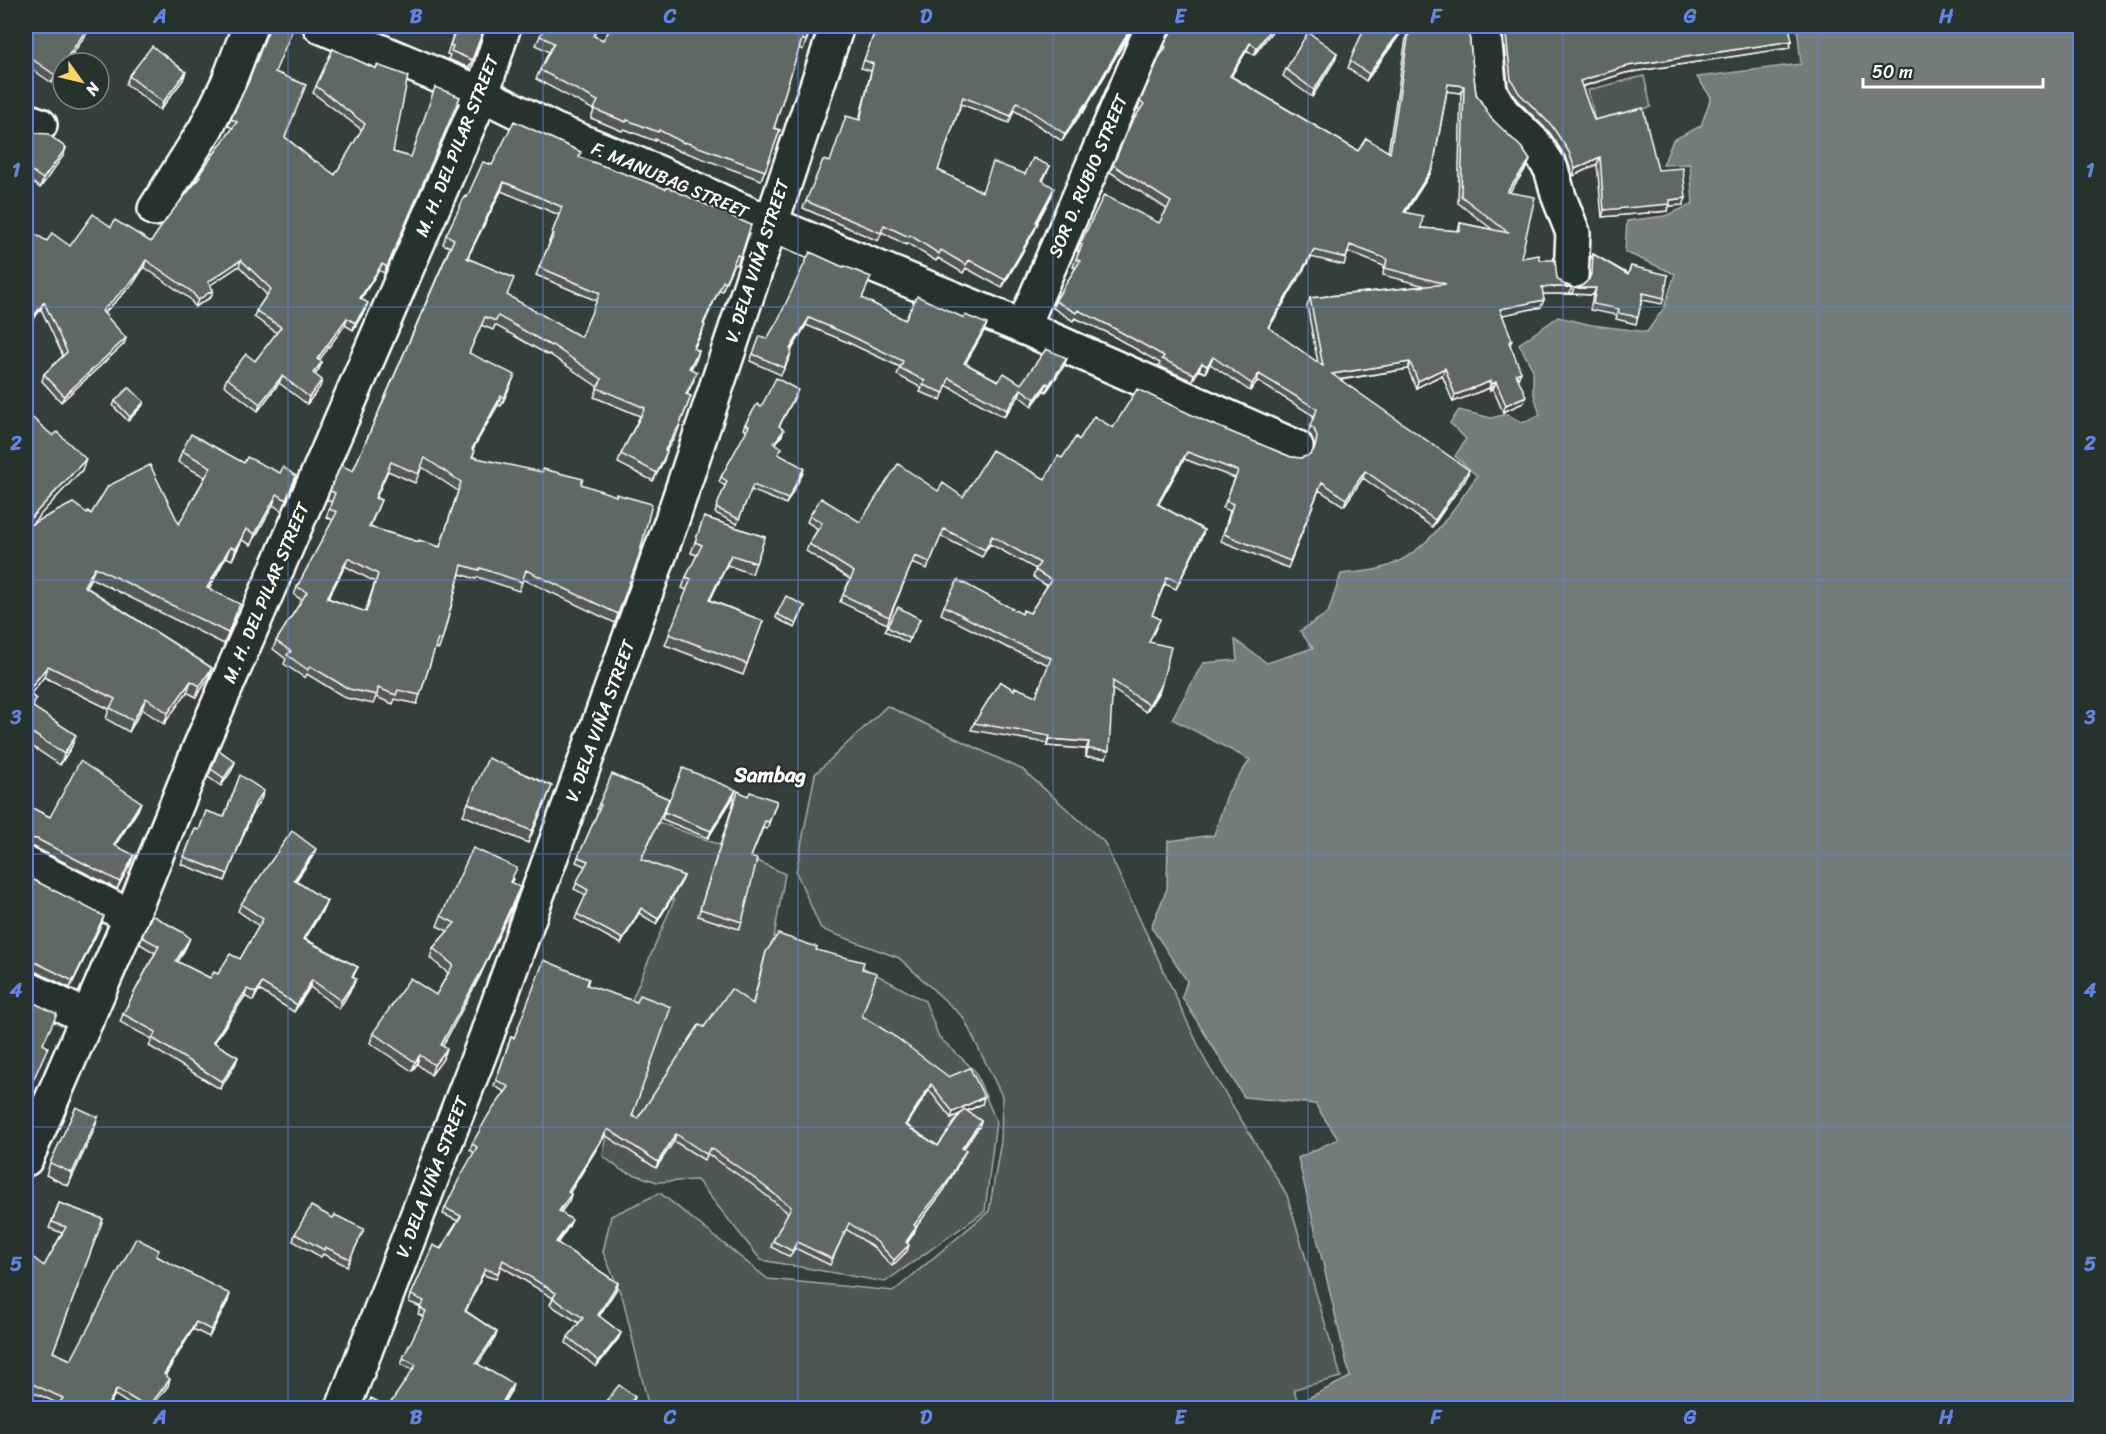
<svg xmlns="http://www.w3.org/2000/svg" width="2106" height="1434" font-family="Sriracha,sans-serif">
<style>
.green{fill:#4d5853;stroke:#a6aca9;stroke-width:1.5}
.water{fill:#737b78;stroke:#abb0ae;stroke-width:1.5}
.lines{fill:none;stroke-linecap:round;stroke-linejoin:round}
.minor-casing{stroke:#fff;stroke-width:38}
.major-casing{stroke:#fff;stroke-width:38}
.minor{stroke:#26332d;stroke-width:33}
.major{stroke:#26332d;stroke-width:33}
.wall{fill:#525a56;stroke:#fff;stroke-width:1.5;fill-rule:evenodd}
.shaded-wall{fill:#424a46;stroke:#fff;stroke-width:1.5}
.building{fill:#5f6964;stroke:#fff;stroke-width:1.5;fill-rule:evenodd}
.grid{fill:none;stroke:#6183e4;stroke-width:1.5;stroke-opacity:0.55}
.labels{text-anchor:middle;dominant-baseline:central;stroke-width:4.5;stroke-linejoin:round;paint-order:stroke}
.street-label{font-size:18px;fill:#fff;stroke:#26332d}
.quarter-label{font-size:21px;font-weight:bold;fill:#fff;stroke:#26332d}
.neatline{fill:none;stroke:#6183e4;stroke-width:2}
.grid-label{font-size:20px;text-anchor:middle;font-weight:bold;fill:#6183e4}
</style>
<rect width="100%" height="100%" fill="#333f3a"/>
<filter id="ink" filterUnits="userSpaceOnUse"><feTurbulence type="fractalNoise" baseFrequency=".0167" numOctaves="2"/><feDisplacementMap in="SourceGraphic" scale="12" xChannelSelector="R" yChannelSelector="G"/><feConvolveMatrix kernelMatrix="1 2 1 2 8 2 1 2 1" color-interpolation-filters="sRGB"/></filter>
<g filter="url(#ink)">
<g class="green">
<path d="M1644,76L1651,107L1595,121L1588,90Z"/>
<path d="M887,706L1023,770L1104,842L1206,1062L1287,1195L1341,1377L1294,1389L1299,1408H649L623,1299L603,1252L611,1216L660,1193L768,1279L894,1291L989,1211L1001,1141L1002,1096L963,1017L899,958L821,929L796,872L815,774Z"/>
<path d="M615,806L739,852L785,874L774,937L853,962L925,1001L939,1037L975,1071L996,1121L985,1211L885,1282L761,1260L697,1180L657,1182L621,1170L603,1156L618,1033L674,900L596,868Z"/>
</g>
<path class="water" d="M1797,26H2080V1408H1307L1304,1400L1350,1377L1298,1158L1338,1139L1315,1104L1244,1097L1182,997L1187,981L1151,927L1167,889L1168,841L1214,835L1228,792L1250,760L1172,719L1203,663L1237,660L1235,640L1267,663L1313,648L1300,631L1328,613L1341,574C1354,572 1370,572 1382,568C1427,555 1452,511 1477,476L1455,456L1466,439L1450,423L1459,410L1491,418L1507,414L1522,423L1540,415L1533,391V370L1519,344L1558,317L1592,325L1647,332L1664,308L1675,274L1625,252L1627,221L1665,216L1693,204L1690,164L1663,165L1673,140L1701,126L1711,97L1697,77L1801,64Z"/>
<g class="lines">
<defs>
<g id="minor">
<path d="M320,26L482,94L554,130L659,173L769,223L1023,327L1296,447"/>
<path d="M1483,26L1490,92L1502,112L1534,143L1551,169L1559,197L1573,233L1571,276"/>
<path d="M26,120L40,125"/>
<path d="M155,209L206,128L228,83L250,26"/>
<path d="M1023,327L1153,26"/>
<path d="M26,864L131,917"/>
<path d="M26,988L87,1017"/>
<path d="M26,1159L131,917L200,747L482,94L504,26"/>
</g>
<path id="major" d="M343,1408L485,1040L673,517L837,26"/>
</defs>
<use href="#minor" class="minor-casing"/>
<use href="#major" class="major-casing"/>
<use href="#minor" class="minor"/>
<use href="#major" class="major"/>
</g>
<g class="wall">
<path d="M29,26H92L66,63H63L52,83L26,65Z"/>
<path d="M456,26H485L469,68L448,59L450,55L447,54Z"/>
<path d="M812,26L803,50L799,48L774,128L780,130L761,180L682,151L681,152L655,139V141L624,129L622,131L591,118L594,110L536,79L540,70L549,52L536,45L540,36H594L603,40Z"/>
<path d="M877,26H1133L1128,36L1083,113L1082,112L1062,141L1014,110L1009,123L961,104L938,170L982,192L1025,174L1050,166L1043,181L1052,195L1037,223L1035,230L1002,288L966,268L963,273L938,258L936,261L907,243L906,245L882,232L878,241L803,208L806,201L859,120L871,71L861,68Z"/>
<path d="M1276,26L1254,55L1247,50L1231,76L1358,151L1388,152L1408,26H1468L1476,94L1491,118L1530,160L1527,167L1509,192L1521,258L1539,260L1563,284L1572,287L1569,294H1543L1541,307L1502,315L1512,340L1510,345L1523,403L1503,412L1493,389L1490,391L1489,388L1453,402L1442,375L1416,388L1408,369L1340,380L1467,477L1432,527L1363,478L1344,506L1319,490L1288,568L1221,541L1230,511L1223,508L1235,478L1184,459L1158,504L1204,530L1176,589L1165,584L1152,615L1160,619L1149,642L1160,690L1146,712L1112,689L1106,758L1086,757V749L1047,746V743L971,730L974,723L1014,690L1036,696L1049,665L1006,647L941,614L944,606L1022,614L1030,613L1047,586L1033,577L1036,569L990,544L982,557L941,536L927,569L912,563L887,624L840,602L850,579L806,551L809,544L818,529L807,522L810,515L860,522L938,491L963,497L1045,479L1079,440L1113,428L1209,423L1291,457L1301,458L1310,455L1314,450V444L1311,436L1308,433L1314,416L1257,381L1250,391L1210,364L1205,373L1199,370L1192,381L1159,366L1160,363L1106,332L1075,318L1073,321L1053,308L1055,301L1076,268L1073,267L1079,251H1077L1080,244L1159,223L1167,209L1110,172L1140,110L1138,109L1140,102L1164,46ZM1447,91L1461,93L1458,203L1493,230L1460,223L1458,231L1421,228L1406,212L1430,174L1433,167ZM1348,252L1384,266L1383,275L1425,286L1310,298L1307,306L1318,363L1269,328L1311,257L1344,265Z"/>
<path d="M1365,26H1406L1366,81L1348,68Z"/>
<path d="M1502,26H1688V27L1792,41L1789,48L1625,73L1582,87L1594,120L1658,170L1683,205L1669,206L1668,211L1602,217L1597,164L1573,176L1567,159L1550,133L1517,100L1508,86Z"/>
<path d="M333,49L393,152L411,157L460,97L384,273L379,270L361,299L365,310L353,330L345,325L319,360L322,362L319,369L315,375L320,387L307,404L279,383L258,411L224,385L227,378L255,361L277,333L254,317L256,311L267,295L239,266L210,285L211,297L195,307L190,299L144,267L133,284L104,313L124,344L61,402L42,381L44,374L63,356L41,309L47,241L70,246L111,227L151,242L195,182L198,176L233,128L228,126L231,119L276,73L285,137L315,162L335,175L362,130L313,93Z"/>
<path d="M1337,53L1335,60L1312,97L1283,76L1286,69Z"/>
<path d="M129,76L183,80L160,110L126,84Z"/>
<path d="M26,144L66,148L63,156L40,188L27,178L26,181Z"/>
<path d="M579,157L751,225L737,265L734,264L722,291L719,290L704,324L702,333L694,348L699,351L696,360L691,368L694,380L687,395L677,433L666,451L664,460L653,481L618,463L621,454L640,416L594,397L598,387L549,354L548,355L495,325L493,330L481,325L469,353L511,384L501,406L498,405L473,449V457L581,484L639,556L615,623L523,579L519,591L477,577L476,579L460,574L442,640L439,649L435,648L417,704L395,699L393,704L376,697L373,704L346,698L307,674L305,678L284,664L286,659L273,649L276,641L302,600L294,595L297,587L333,520L326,517L332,502L327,500L330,491L353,471L450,247L443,244L446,235L467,197L492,165ZM501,191L559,215L549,242H550L536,275L597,301L581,337L507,296L467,259ZM422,467L458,491L440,547L419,542L370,527L381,500L376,498L388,471L415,483ZM345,566L375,582L365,612L328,598Z"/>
<path d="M1593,254L1628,274L1631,266L1664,298L1662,304L1642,300L1636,324L1616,319L1617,315L1590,310L1593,295L1572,294L1589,280L1590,260Z"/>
<path d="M868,284L862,298L905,320L984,331L965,363L998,381L1021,384L1067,358L1064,366L1046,392L1044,390L1032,406L1019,396L1004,417L946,385L941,400L920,392L922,388L897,375L900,367L847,342L806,325L791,350L790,357L781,375L750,361L753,354L767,339Z"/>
<path d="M796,395L779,427L782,435L775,444L779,455L803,473L786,504L751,490L737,524L715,513L725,486L719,482L721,477L747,431L743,429L745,424L761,407Z"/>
<path d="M115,401L144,402L142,406L128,421L113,406Z"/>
<path d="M26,412L82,470L30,525L87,513L179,524L205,477L178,462L182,451L244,463L292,487L282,511L273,505L251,545L242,540L232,560L226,557L209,589L236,615L224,644L91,578L86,587L212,668L208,679L196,697L187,692L164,724L142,709L129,732L106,719L109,709L44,677L30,694L36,699L33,707L72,746L60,765L26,742Z"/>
<path d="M704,517L765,537L752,574L727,565L710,600L763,621L743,675L665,645L687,590L682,588L686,577L697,555L691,553Z"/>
<path d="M805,606L795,628L776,618L777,614Z"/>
<path d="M920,619L908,643L885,631L887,627Z"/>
<path d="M219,750L235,762L232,770L221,786L208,777Z"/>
<path d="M736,790L733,798L708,838L662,819L664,812Z"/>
<path d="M748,796L777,801L767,829L763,828L751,857L742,922L739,929L698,916L735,798Z"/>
<path d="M547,798L528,843L463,815L468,803Z"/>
<path d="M261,799L253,811L225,881L181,864L195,829L199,830Z"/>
<path d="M669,799L641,860L684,876L682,881L656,924L639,913L621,944L575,919L586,895L574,889L585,866L576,862L599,810L597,809L599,804Z"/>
<path d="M141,802L138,810L115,845L131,863L117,889L34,847L26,846V805L50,817Z"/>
<path d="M313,856L296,881L324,908L305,939L358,967L353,977V986L339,1009L310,987L294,1012L259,990L253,1001L245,996L214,1043L238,1057L235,1065L220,1089L149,1046L152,1039L120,1022L123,1014L155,953L140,944L142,937L187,945L178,962L210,978L218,974L240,959L259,926L238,911L241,904Z"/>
<path d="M26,876L102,923L70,988L34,971L26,969Z"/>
<path d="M514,878L511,882L517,897L480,976L442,1046L447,1049L443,1059L431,1075L417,1064L412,1071L370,1043L373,1033L436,995L448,973L430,958L433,948L448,931L437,926L441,916Z"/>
<path d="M816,950L862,969V1016L982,1104L967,1111L981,1121L979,1127L963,1149L966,1150L963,1156L944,1190L916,1227L914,1233L907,1243V1251L892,1266L875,1248L846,1229L830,1265L795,1248L790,1257L771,1247L773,1241L788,1213L753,1185L708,1154L704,1160L674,1141L656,1168L605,1135L569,1193L571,1194L569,1201L561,1212L569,1226L557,1243L618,1283L616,1290L599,1316L621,1333L618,1339L596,1367L566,1343L568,1337L579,1323L550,1305L553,1298L501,1266L496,1279L483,1275L466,1311L497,1332L495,1338L477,1364L511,1391L388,1407L413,1370L401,1364L424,1317L418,1314L421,1307L409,1302L411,1295L458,1221L443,1214L445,1208L474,1153L470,1150L472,1144L505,1092L494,1086L511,1037L514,1038L587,985L632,1116L638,1118L704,1027L753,1003L766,952ZM929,1090L951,1118L960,1113L938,1146L907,1125Z"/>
<path d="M98,1117L94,1130L68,1186L46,1175L50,1163Z"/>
<path d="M59,1203L103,1219L53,1352L71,1360L157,1256L228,1301L209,1337L193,1329L165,1375L168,1386L151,1408H135L115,1395L59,1404L26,1389V1256L44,1266L62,1233L49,1228Z"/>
<path d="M364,1229L347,1266L323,1254L321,1257L293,1241L295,1234Z"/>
<path d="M607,1400L632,1406L630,1408H604Z"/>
</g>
<g class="shaded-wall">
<path d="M89,26H92L66,63H63V67L52,83L55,75Z"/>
<path d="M1132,26L1128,36L1083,113L1086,105Z"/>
<path d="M1273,26H1276L1254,55L1257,48Z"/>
<path d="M1404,26H1406L1366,81L1369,74Z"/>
<path d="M1792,41L1789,48L1625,73L1577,88L1580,81L1627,66Z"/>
<path d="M1250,43L1247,50L1227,83L1230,76Z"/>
<path d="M1337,53L1335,60L1312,97L1314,90Z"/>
<path d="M186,72L183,80L160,110L163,102Z"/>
<path d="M1448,84L1464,86L1461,93L1446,91Z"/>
<path d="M1085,104L1082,112L1062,141L1065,134Z"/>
<path d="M66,148L63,156L40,188L43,179Z"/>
<path d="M1600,157L1597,164L1573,176L1575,169Z"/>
<path d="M1530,160L1527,167L1505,199L1507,192Z"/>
<path d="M1433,167L1430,174L1401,219L1404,212Z"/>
<path d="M504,182L501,191L463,267L467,258Z"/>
<path d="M1054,188L1052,195L1033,230L1036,222Z"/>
<path d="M1686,198L1683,205L1669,206L1668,211L1602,217L1604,210L1670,200Z"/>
<path d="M1038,223L1035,230L1002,288L1005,280Z"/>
<path d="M1314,250L1311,257L1265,334L1268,327Z"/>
<path d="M146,260L144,267L133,284L99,318L102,311Z"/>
<path d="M241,260L239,266L206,288L208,282Z"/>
<path d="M382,264L379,270L357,305L360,298Z"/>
<path d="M1542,287H1572L1569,294H1540Z"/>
<path d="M1574,288H1596L1593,295L1572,294Z"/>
<path d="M213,290L211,297L195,307L198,300Z"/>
<path d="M1544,300L1541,307L1498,316L1500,309Z"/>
<path d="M44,302L41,309L26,330V327Z"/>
<path d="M368,303L365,310L353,330L355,323Z"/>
<path d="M347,318L345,325L315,366L317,359Z"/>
<path d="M809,318L806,325L788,356L790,349Z"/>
<path d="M987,324L984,331L962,370L964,363Z"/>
<path d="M705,325L702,333L690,356L693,348Z"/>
<path d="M126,338L124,344L61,402L64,396Z"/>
<path d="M699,351L696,360L686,376L689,368Z"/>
<path d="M1213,357L1210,364L1205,373L1207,366Z"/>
<path d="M1067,358L1064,366L1046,392L1049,385Z"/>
<path d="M322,362L319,369L311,380L313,373Z"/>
<path d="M1410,362L1408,369L1330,381L1332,374Z"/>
<path d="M1202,363L1199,370L1192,381L1194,374Z"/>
<path d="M1445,368L1442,375L1416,388L1418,381Z"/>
<path d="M1521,372L1518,379L1516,374Z"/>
<path d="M1259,374L1257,381L1250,391L1252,384Z"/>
<path d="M515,375L511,384L501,406L504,397Z"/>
<path d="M282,376L279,383L258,411L260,404Z"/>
<path d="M322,380L320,387L307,404L309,397Z"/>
<path d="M1491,381L1489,388L1453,402L1455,395Z"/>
<path d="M1496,382L1493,389L1490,391L1492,384Z"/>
<path d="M1047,383L1044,390L1032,406L1035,399Z"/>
<path d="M1021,389L1019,396L1004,417L1007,410Z"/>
<path d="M501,396L498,405L468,457L472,449Z"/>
<path d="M691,396L677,433L661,459L665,450Z"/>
<path d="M1526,396L1523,403L1503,412L1506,405Z"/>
<path d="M144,402L142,406L128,421L130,417Z"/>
<path d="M784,430L782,435L772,449L774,443Z"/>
<path d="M667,451L664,460L653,481L657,473Z"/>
<path d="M1187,452L1184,459L1155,511L1157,504Z"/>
<path d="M86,459L82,470L26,530V523Z"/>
<path d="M804,468L803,473L786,504L788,499Z"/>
<path d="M1469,470L1467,477L1432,527L1435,520Z"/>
<path d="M1365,471L1363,478L1344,506L1346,499Z"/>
<path d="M277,494L273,505L251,545L255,534Z"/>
<path d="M246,529L242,540L232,560L236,549Z"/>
<path d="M1204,530L1202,537L1176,589L1179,582Z"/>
<path d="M230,547L226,557L203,599L207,588Z"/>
<path d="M731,555L727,565L705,611L709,600Z"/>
<path d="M348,558L345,566L324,607L327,598Z"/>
<path d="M95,567L91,578L80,597L84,586Z"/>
<path d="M48,666L44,677L26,700L27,692Z"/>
<path d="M212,668L208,679L196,697L200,686Z"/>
<path d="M191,681L187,692L164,724L168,713Z"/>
<path d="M1162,683L1160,690L1146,712L1149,705Z"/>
<path d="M146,698L142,709L129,732L133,721Z"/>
<path d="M76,735L72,746L60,765L64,754Z"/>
<path d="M1049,739L1089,742L1086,749L1047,746Z"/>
<path d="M1088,749L1109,751L1106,758L1086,757Z"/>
<path d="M235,762L232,770L221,786L224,778Z"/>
<path d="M552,786L547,798L528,843L532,831Z"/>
<path d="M736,790L733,798L708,838L711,831Z"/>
<path d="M264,791L261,799L253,811L225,881L255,803Z"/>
<path d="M141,802L138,810L111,852L114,845Z"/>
<path d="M316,849L313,856L291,887L294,880Z"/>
<path d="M134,855L131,863L117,889L120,882Z"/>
<path d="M684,876L682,881L656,924L658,919Z"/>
<path d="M520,887L480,976L438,1055L441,1045Z"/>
<path d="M327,901L324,908L300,946L303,939Z"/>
<path d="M641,908L639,913L621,944L623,939Z"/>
<path d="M104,916L102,923L70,988L73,981Z"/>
<path d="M190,938L187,945L174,969L176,961Z"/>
<path d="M356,979L353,986L339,1009L341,1001Z"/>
<path d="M312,980L310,987L294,1012L297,1005Z"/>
<path d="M262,983L259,990L253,1001L256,993Z"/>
<path d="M247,989L245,996L210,1049L213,1042Z"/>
<path d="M447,1049L443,1059L431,1075L434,1065Z"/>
<path d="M420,1055L417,1064L412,1071L415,1062Z"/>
<path d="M238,1057L235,1065L220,1089L222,1082Z"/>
<path d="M931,1084L929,1090L903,1131L905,1125Z"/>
<path d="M984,1097L982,1104L951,1118L953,1112Z"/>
<path d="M98,1117L94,1130L68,1186L72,1173Z"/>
<path d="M981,1121L979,1127L960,1154L962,1148Z"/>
<path d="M608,1129L605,1135L566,1199L568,1192Z"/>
<path d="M676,1134L674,1141L656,1168L658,1162Z"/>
<path d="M966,1150L963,1156L944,1190L912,1232L914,1225Z"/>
<path d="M571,1194L569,1201L557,1217L559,1211Z"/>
<path d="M572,1220L569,1226L554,1248L556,1242Z"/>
<path d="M916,1227L914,1233L904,1248L906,1242Z"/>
<path d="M909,1245L907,1251L892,1266L894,1260Z"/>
<path d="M618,1283L616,1290L596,1321L598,1315Z"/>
<path d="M230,1294L228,1301L209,1337L211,1330Z"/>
<path d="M196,1322L193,1329L162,1381L164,1374Z"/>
<path d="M497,1332L495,1338L474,1370L476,1363Z"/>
<path d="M621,1333L618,1339L596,1367L599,1361Z"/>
<path d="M170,1379L168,1386L151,1408H148Z"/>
<path d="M513,1384L511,1391L501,1408H499Z"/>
<path d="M117,1389L115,1395L107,1408H106Z"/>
<path d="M635,1397L632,1406L630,1408H626Z"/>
</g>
<g class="building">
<path d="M29,26H89L55,75L29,57L26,62V31Z"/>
<path d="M270,26H294L275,72L306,85L285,137L315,162L316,161L335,175L365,124L316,86L333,49L376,69L377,65L408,76L393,152L411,157L435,87L460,97L387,267L382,264L360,298L368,303L355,323L347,318L317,359L322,362L313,373L322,380L309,397L282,376L260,404L227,378L246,354L255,361L281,327L256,311L271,289L241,260L208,282L213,290L198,300L192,292L146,260L135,278L102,311L126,338L64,396L44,374L67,352L44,302L26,327V229L47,241L52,233L70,246L93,214L111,227L115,220L151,242L167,218L200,177L198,176L237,122L231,119L248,83Z"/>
<path d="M457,26H485L472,60L451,51L453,46L450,45Z"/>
<path d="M545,26H597L594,36L603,40L612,26H812L806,41L802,39L774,128L780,130L765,171L685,142L684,143L659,130L658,132L627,120L626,122L594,109L598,101L540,70L554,43L540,36Z"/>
<path d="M877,26H1132L1086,105L1085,104L1065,134L1017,102L1011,116L963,97L938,170L982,192L993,162L1025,174L1033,158L1050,166L1042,180L1054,188L1036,222L1038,223L1005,280L969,260L966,265L941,250L939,254L910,235L909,237L884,225L881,233L806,201L823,160L830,162L846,116L860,120L873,64L864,60Z"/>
<path d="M1175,26H1273L1257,48L1250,43L1230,76L1358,151L1366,138L1390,153L1410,26H1468L1476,94L1491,118L1522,148L1530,160L1507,192L1535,197L1521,258L1539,255V260H1555L1557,278L1563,284L1572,287H1542L1544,300L1500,309L1512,340L1509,342L1521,372L1516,374L1526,396L1506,405L1496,382L1492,384L1491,381L1455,395L1445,368L1418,381L1410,362L1332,374L1469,470L1435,520L1365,471L1346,499L1322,482L1290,561L1224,534L1233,504L1226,501L1238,471L1187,452L1157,504L1204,530L1179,582L1167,577L1152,615L1160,619L1149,642L1171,647L1162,683L1149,705L1113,681L1109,751L1088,749L1089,742L1049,739L1050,736L974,723L1000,681L1014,690L1015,687L1036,696L1051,658L1009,640L944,606L958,580L1022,614L1023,610L1030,613L1051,580L1035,570L1040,563L992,536L985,550L944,529L930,562L915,556L889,617L843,595L854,572L809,544L822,523L810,515L821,498L860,522L898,464L938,491L943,483L963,497L992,450L1045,479L1058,456L1062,458L1076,437L1079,440L1094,416L1113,428L1137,389L1209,423L1291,457L1301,458L1310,455L1315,448L1317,437L1314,429L1310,426L1317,409L1259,374L1252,384L1213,357L1207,366L1202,363L1194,374L1162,359L1164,356L1108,325L1078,310L1076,313L1055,301L1080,261L1076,259L1082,245L1080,244L1104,195L1159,223L1171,202L1113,165L1131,123L1144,104L1140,102L1160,56L1166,47L1164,46L1168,37ZM1448,84L1464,86L1461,196L1509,233L1460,223V231L1421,228L1423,216L1404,212L1433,167ZM1350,245L1387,259L1385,268L1446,284L1310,298L1323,366L1268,327L1314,250L1346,258Z"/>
<path d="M1365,26H1404L1369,74L1350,61Z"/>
<path d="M1505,26H1688V27L1694,26H1789L1792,41L1627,66L1580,81L1594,120L1643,108L1658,170L1683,168L1686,198L1670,200V204L1604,210L1600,157L1575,169L1569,152L1552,126L1519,93L1511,79Z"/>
<path d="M1308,32L1337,53L1314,90L1286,69Z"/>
<path d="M152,46L186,72L163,102L129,76Z"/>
<path d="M514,121L581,152L579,157L666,189L667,187L751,225L741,256L737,255L725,283L723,281L703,324L705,325L693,348L699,351L689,368L697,372L686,394L691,396L680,424L665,450L667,451L657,473L621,454L645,408L597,388L602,379L552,345L551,346L498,316L496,321L485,317L469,353L515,375L504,397L501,396L472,449L475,451L472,457L542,472L543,469L583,479L581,484L616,496V494L652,504L639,556L618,614L526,570L522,582L480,568L479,570L462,565L442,640L438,639L420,695L398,690L396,695L378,688L377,695L349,689L310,666L308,670L287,655L291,651L276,641L307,592L297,587L337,512L329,509L335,493L330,491L341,465L353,471L454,239L446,235L465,196L467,197L483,162L492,165ZM504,182L562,207L552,233L554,234L539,267L600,293L581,337L507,295L514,278L467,258ZM425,458L461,482L440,547L419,540V542L369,527L381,500L375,498L391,462L418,474ZM348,558L378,574L366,612L327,598Z"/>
<path d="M33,133L48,134L66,148L43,179L30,170L26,176V144Z"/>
<path d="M810,252L843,267L844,266L871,277L862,298L905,320L917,296L964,318L965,315L987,324L964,363L998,381L1004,373L1021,384L1046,349L1067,358L1049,385L1047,383L1035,399L1021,389L1007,410L949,378L944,393L923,385L925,381L900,368L903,361L849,335L809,318L790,349L792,350L784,368L753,354L760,336L767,339L778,320Z"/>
<path d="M1593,254L1628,275L1631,266L1668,275L1664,298L1643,293L1638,317L1618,313L1619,309L1593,304L1596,288H1574L1582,286L1589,279L1592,271Z"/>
<path d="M776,378L798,390L779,426L784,430L774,443L782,448L778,454L804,468L788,499L753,485L739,519L716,508L727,481L721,477L749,426L745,424L757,404L761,407Z"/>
<path d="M129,387L144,402L130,417L115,401Z"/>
<path d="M26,412L53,436L57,432L86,459L26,523Z"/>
<path d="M191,434L244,463L247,457L280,473L283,467L296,476L286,500L277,494L255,534L246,529L236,549L230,547L207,588L240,604L228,633L95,567L84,586L212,668L200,686L191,681L168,713L146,698L133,721L110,708L115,699L48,666L27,692L36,699L30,705L76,735L64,754L26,729V527L73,503L87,513L88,511L91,514L108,486L150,465L179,524L211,467L182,451Z"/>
<path d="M704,517L765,537L756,563L731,555L709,600L763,621L747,664L669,634L691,579L686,577L702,545L695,542Z"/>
<path d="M786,596L805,606L796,624L777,614Z"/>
<path d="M898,607L920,619L910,639L887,627Z"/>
<path d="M219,750L235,762L224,778L211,769Z"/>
<path d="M488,758L552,786L532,831L468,803Z"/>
<path d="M80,761L141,802L114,845L134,855L120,882L37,839L26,838V805L50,817Z"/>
<path d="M683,768L736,790L711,831L664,812Z"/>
<path d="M612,774L669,799L641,859L684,876L658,919L641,908L623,939L577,914L588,890L576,883L588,861L578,857L601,805L599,804Z"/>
<path d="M240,775L264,791L255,803L228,874L184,857L195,829L199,830L206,811L224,817Z"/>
<path d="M738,791L748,796L750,792L777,801L769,822L765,821L751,857L757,859L742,922L700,909Z"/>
<path d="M292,831L316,849L294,880L327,901L303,939L358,967L352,976L356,979L341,1001L312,980L297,1005L262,983L256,993L247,989L213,1042L238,1057L222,1082L152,1038L156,1032L123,1014L159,946L142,937L152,915L182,932L190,938L176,961L210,978L214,972L218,974L230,954L240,959L263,919L241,904Z"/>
<path d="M473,848L517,868L510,882L520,887L484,966L441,1045L447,1049L434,1065L420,1055L415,1062L373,1033L410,978L436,995L453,965L433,948L455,923L441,916Z"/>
<path d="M26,876L104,916L73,981L37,963L28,962H26Z"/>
<path d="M778,934L817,947L816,950L864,962L862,969L877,973L862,1016L897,1038L949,1077L970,1068L984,1097L953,1112L931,1084L905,1125L938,1146L964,1109L981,1121L962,1148L966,1150L946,1184L914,1225L916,1227L906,1242L909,1245L894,1260L877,1242L849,1223L832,1259L797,1242L792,1251L773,1241L791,1207L755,1179L711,1148L706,1154L676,1134L658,1162L608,1129L568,1192L571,1194L559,1211L572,1220L556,1242L618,1283L598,1315L621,1333L599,1361L568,1337L583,1318L553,1298L556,1293L503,1260L498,1273L485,1269L465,1311L497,1332L476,1363L513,1384L499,1408H366L371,1398L388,1407L416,1365L403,1358L426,1311L420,1308L424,1301L411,1295L433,1245L441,1249L461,1216L445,1208L459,1179L477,1147L472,1144L489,1114L509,1087L496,1080L511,1037L514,1038L544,960L589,979L587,985L637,1002L640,995L671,1007L632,1116L638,1118L699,1025L704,1027L731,989L753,1004L766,952Z"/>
<path d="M26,999L57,1014L43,1044L48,1047L26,1096Z"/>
<path d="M76,1107L98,1117L72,1173L50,1163Z"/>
<path d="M59,1203L103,1219L53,1352L71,1360L136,1238L159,1250L156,1256L230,1294L211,1330L196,1322L164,1374L170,1379L148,1408L117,1389L106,1408H56L63,1398L26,1381V1331L27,1329L26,1328V1256L27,1253L44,1266L66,1227L52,1222Z"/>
<path d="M311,1206L333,1218L335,1215L364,1229L350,1259L325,1247L324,1250L295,1234Z"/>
<path d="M619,1385L635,1397L626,1408H620L607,1400Z"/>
<path d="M543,1404L551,1408H541Z"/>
</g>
</g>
<path class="grid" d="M288,26V1408M543,26V1408M798,26V1408M1053,26V1408M1308,26V1408M1563,26V1408M1818,26V1408M26,307H2080M26,580H2080M26,854H2080M26,1127H2080"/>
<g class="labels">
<g class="street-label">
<text transform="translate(457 146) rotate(-68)">M. H. DEL PILAR STREET</text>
<text transform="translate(1088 176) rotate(-67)">SOR D. RUBIO STREET</text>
<text transform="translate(670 180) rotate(23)">F. MANUBAG STREET</text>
<text transform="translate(757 261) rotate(-72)">V. DELA VIÑA STREET</text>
<text transform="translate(266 593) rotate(-67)">M. H. DEL PILAR STREET</text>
<text transform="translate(600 721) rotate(-70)">V. DELA VIÑA STREET</text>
<text transform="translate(432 1177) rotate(-69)">V. DELA VIÑA STREET</text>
</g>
<g class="quarter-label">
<text x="770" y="775">Sambag</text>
</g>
</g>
<rect width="2106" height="1434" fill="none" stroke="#26332d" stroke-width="66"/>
<g transform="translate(81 81) rotate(124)"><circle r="28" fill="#26332d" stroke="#7d8581" stroke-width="1.5"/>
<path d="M0-4.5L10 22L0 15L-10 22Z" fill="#ffd166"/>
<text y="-9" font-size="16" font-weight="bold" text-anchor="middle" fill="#ffffff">N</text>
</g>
<path d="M1863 78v9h180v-9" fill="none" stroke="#ffffff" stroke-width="3"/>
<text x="1872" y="78" font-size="18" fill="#ffffff" stroke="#26332d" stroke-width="4.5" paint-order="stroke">50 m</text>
<rect x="33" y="33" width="2040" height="1368" class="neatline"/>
<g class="grid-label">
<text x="160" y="23">A</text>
<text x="416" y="23">B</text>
<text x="670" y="23">C</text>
<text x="926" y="23">D</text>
<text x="1180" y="23">E</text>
<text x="1436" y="23">F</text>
<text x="1690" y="23">G</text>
<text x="1946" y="23">H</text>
<text x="16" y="177">1</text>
<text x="2090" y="177">1</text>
<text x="16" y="450">2</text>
<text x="2090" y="450">2</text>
<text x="16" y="724">3</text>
<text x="2090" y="724">3</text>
<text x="16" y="997">4</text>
<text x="2090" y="997">4</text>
<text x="16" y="1271">5</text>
<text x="2090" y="1271">5</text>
<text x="160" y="1424">A</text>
<text x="416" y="1424">B</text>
<text x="670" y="1424">C</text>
<text x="926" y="1424">D</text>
<text x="1180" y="1424">E</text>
<text x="1436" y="1424">F</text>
<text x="1690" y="1424">G</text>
<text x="1946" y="1424">H</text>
</g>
</svg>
